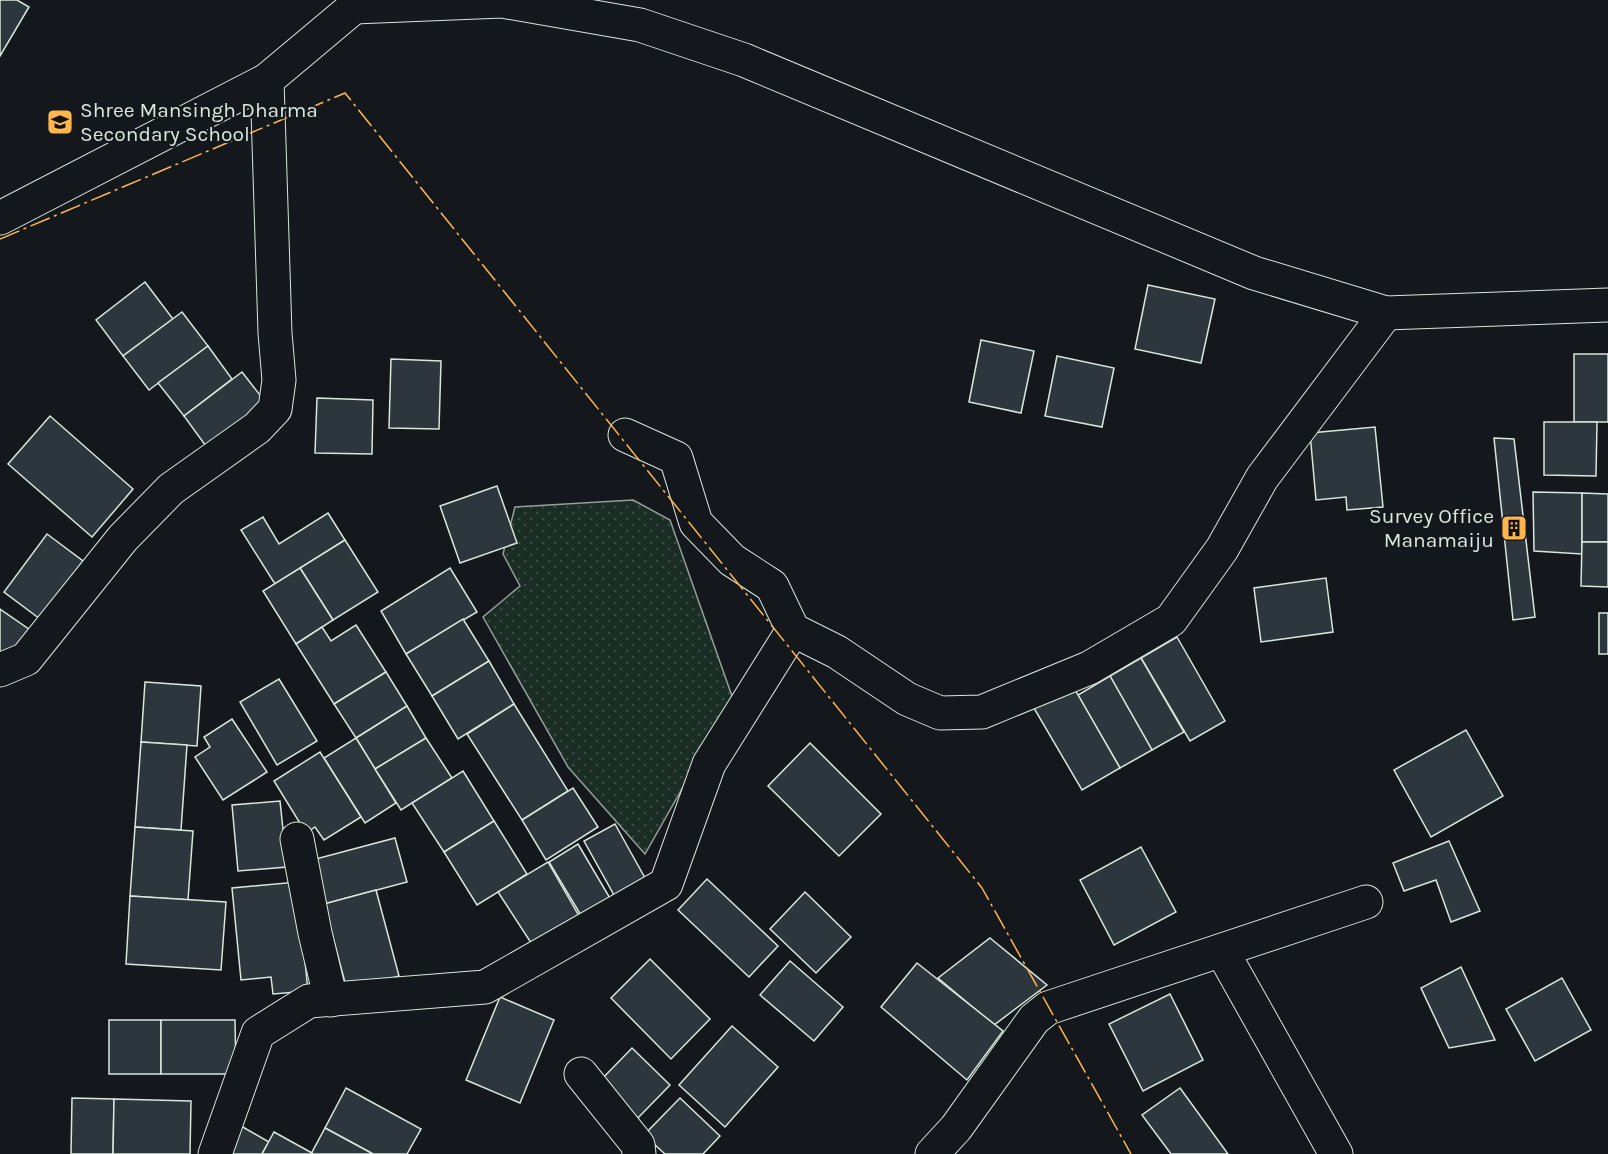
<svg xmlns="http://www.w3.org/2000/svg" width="1608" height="1154" font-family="Karla,sans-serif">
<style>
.grass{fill:url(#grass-dots);stroke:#939e99;stroke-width:1.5}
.building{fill:#2c363c;stroke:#d8e6dc;stroke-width:1.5}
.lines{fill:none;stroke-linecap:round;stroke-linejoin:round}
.minor-casing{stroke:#d8e6dc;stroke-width:35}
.minor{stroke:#14181c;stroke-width:33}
.power{stroke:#ffb74d;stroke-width:1.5;stroke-dasharray:21 4.5 3 4.5;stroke-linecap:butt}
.labels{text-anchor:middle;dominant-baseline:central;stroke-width:4.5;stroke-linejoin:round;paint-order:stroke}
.poi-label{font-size:21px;fill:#d8e6dc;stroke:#14181c;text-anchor:start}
</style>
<defs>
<pattern id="grass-dots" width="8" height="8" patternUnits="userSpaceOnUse" patternTransform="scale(1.5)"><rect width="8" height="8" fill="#1a2d24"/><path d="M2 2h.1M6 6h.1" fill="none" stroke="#3b4b43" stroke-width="1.8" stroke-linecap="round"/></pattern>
</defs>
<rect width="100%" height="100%" fill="#14181c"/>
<path class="grass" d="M633,500L670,520L733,699L645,854L568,767L483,617L520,586L503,554L515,507Z"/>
<g class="building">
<path d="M0,0H17L29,7L0,56Z"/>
<path d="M145,282L173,319L123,356L96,320Z"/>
<path d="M1148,285L1215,299L1201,363L1135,349Z"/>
<path d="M182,312L208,346L149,390L123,356Z"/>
<path d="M981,340L1034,351L1021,413L969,402Z"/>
<path d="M208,346L232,379L184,416L158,383Z"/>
<rect x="1574" y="354" width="34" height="68"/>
<path d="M1057,356L1114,368L1102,427L1045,416Z"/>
<path d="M391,359L441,361L439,429L389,428Z"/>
<path d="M242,372L267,404L208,449L184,416Z"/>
<path d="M317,398L373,400L372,454L315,453Z"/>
<path d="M50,416L133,489L92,537L8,464Z"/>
<path d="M1544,422H1597L1596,476L1544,475Z"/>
<path d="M1375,427L1383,507L1347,510L1346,497L1316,500L1310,433Z"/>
<path d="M1494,438L1514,439L1535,617L1513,620Z"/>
<path d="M497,486L517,543L460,563L440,506Z"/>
<path d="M1533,492L1582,493V554L1534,551Z"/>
<path d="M1582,493L1608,494V542H1582Z"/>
<path d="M328,513L345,540L275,584L241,530L263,517L279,544Z"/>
<path d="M47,534L83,561L40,619L4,592Z"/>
<path d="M345,540L378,592L333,620L300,568Z"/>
<path d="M1582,542H1608V587L1581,586Z"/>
<path d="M300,568L333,620L296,644L263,591Z"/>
<path d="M450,568L477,612L406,654L381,611Z"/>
<path d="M1326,578L1333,632L1261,642L1254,588Z"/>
<path d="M0,609L33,632L13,663L0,655Z"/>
<rect x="1599" y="613" width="9" height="41"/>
<path d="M463,619L489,661L432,696L406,654Z"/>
<path d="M356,625L386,672L334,704L296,644L322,627L331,641Z"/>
<path d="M1177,637L1225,721L1190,741L1141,658Z"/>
<path d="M1141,658L1184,732L1152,750L1110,676Z"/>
<path d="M489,661L514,704L458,739L432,696Z"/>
<path d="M386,672L407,706L356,738L334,704Z"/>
<path d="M1110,676L1152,750L1120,768L1078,695Z"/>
<path d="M279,679L317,741L277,765L240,702Z"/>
<path d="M1070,681L1120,768L1082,790L1031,703Z"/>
<path d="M145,682L201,686L197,746L141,742Z"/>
<path d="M514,704L568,791L522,820L467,734Z"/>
<path d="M407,706L426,738L375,769L356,738Z"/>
<path d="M232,719L267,772L223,800L195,757L210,747L204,737Z"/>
<path d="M1466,730L1503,796L1431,837L1394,770Z"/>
<path d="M356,738L396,803L365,823L324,758Z"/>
<path d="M426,738L452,778L401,810L375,769Z"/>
<path d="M141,742L187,745L181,830L135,827Z"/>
<path d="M810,743L881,814L839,856L768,786Z"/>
<path d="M320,752L361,817L324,840L315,827L306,833L274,781Z"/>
<path d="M463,771L494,821L444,852L412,803Z"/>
<path d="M573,788L598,827L546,860L522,820Z"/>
<path d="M280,801L287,867L238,871L232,805Z"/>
<path d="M494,821L527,874L477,905L444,852Z"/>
<path d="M615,824L650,887L619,904L584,841Z"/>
<path d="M135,827L193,831L188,900L130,896Z"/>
<path d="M395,838L407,882L324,904L312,860Z"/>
<path d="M1449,841L1480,911L1451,922L1436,880L1404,891L1393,863Z"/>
<path d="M578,844L614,905L585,922L549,862Z"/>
<path d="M1141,847L1176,912L1114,945L1080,880Z"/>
<path d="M548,862L583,923L537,952L498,892Z"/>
<path d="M707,879L778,946L749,977L678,910Z"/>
<path d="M297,882L308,991L273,994L271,977L241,980L232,888Z"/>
<path d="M376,890L399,976L347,990L324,904Z"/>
<path d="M805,892L851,937L816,973L770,929Z"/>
<path d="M130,896L226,902L221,970L126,964Z"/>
<path d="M990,938L1047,985L994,1025L938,978Z"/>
<path d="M650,959L710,1019L671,1059L611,998Z"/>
<path d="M790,961L843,1007L814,1041L760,995Z"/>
<path d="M917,963L1003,1031L967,1080L881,1007Z"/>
<path d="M1461,967L1495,1040L1449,1048L1421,988Z"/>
<path d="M1562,978L1591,1030L1535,1061L1506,1009Z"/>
<path d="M1170,994L1203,1060L1143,1091L1109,1024Z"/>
<path d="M500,997L554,1020L520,1103L466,1080Z"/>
<rect x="109" y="1020" width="52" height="54"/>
<path d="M161,1020H235L236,1074H161Z"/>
<path d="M732,1026L778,1067L725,1127L679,1085Z"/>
<path d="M632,1048L670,1085L636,1120L598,1083Z"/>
<path d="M346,1088L421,1129L407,1154H373L325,1128Z"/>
<path d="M1180,1088L1228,1154H1171L1142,1115Z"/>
<path d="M72,1098L114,1099L113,1154H71Z"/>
<path d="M680,1098L720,1136L703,1154H665L644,1135Z"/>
<path d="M114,1099L191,1101L190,1154H113Z"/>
<path d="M241,1126L269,1142L262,1154H226Z"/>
<path d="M325,1128L373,1154H311Z"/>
<path d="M274,1132L312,1153L311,1154H262Z"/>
</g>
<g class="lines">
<defs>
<g id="minor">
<path d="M354,7L502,1L640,25L744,60L1254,273L1386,313L1608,305"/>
<path d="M0,218L267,80L354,7L360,0"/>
<path d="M625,435L676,458L696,523L732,560L772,586L793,630L837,652L907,699L940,713L982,712L1089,668L1171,620L1222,549L1262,478L1386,313"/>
<path d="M0,670L26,659L123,538L171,489L257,428L275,409L279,380L275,333L267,80"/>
<path d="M297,839L315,933L331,1000"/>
<path d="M1222,951L1336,1154"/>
<path d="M581,1074L638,1145L639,1154"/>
<path d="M215,1154L258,1033L309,1001L485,987L666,884L709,764L793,630"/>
<path d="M932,1154L956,1128L1034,1019L1048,1008L1366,902"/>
</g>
</defs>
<use href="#minor" class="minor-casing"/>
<use href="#minor" class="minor"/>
<path class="power" d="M0,239L345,93L982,888L1131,1154"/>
</g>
<defs>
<symbol id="school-square" viewBox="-11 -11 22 22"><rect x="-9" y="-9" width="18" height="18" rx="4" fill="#ffb74d" stroke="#14181c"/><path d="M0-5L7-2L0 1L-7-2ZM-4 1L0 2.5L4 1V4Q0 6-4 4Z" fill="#111"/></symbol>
<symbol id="building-square" viewBox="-11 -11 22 22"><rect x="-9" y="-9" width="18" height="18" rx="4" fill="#ffb74d" stroke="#14181c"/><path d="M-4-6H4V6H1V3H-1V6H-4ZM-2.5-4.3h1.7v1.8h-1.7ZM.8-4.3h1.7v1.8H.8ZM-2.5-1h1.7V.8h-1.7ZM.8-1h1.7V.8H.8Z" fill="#111"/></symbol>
</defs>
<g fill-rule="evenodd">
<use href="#school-square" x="45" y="107" width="30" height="30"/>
<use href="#building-square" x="1499" y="513" width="30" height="30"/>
</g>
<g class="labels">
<g class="poi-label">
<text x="80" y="110">Shree Mansingh Dharma<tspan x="80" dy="24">Secondary School</tspan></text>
<text x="1494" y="516" text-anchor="end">Survey Office<tspan x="1494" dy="24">Manamaiju</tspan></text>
</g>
</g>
</svg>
